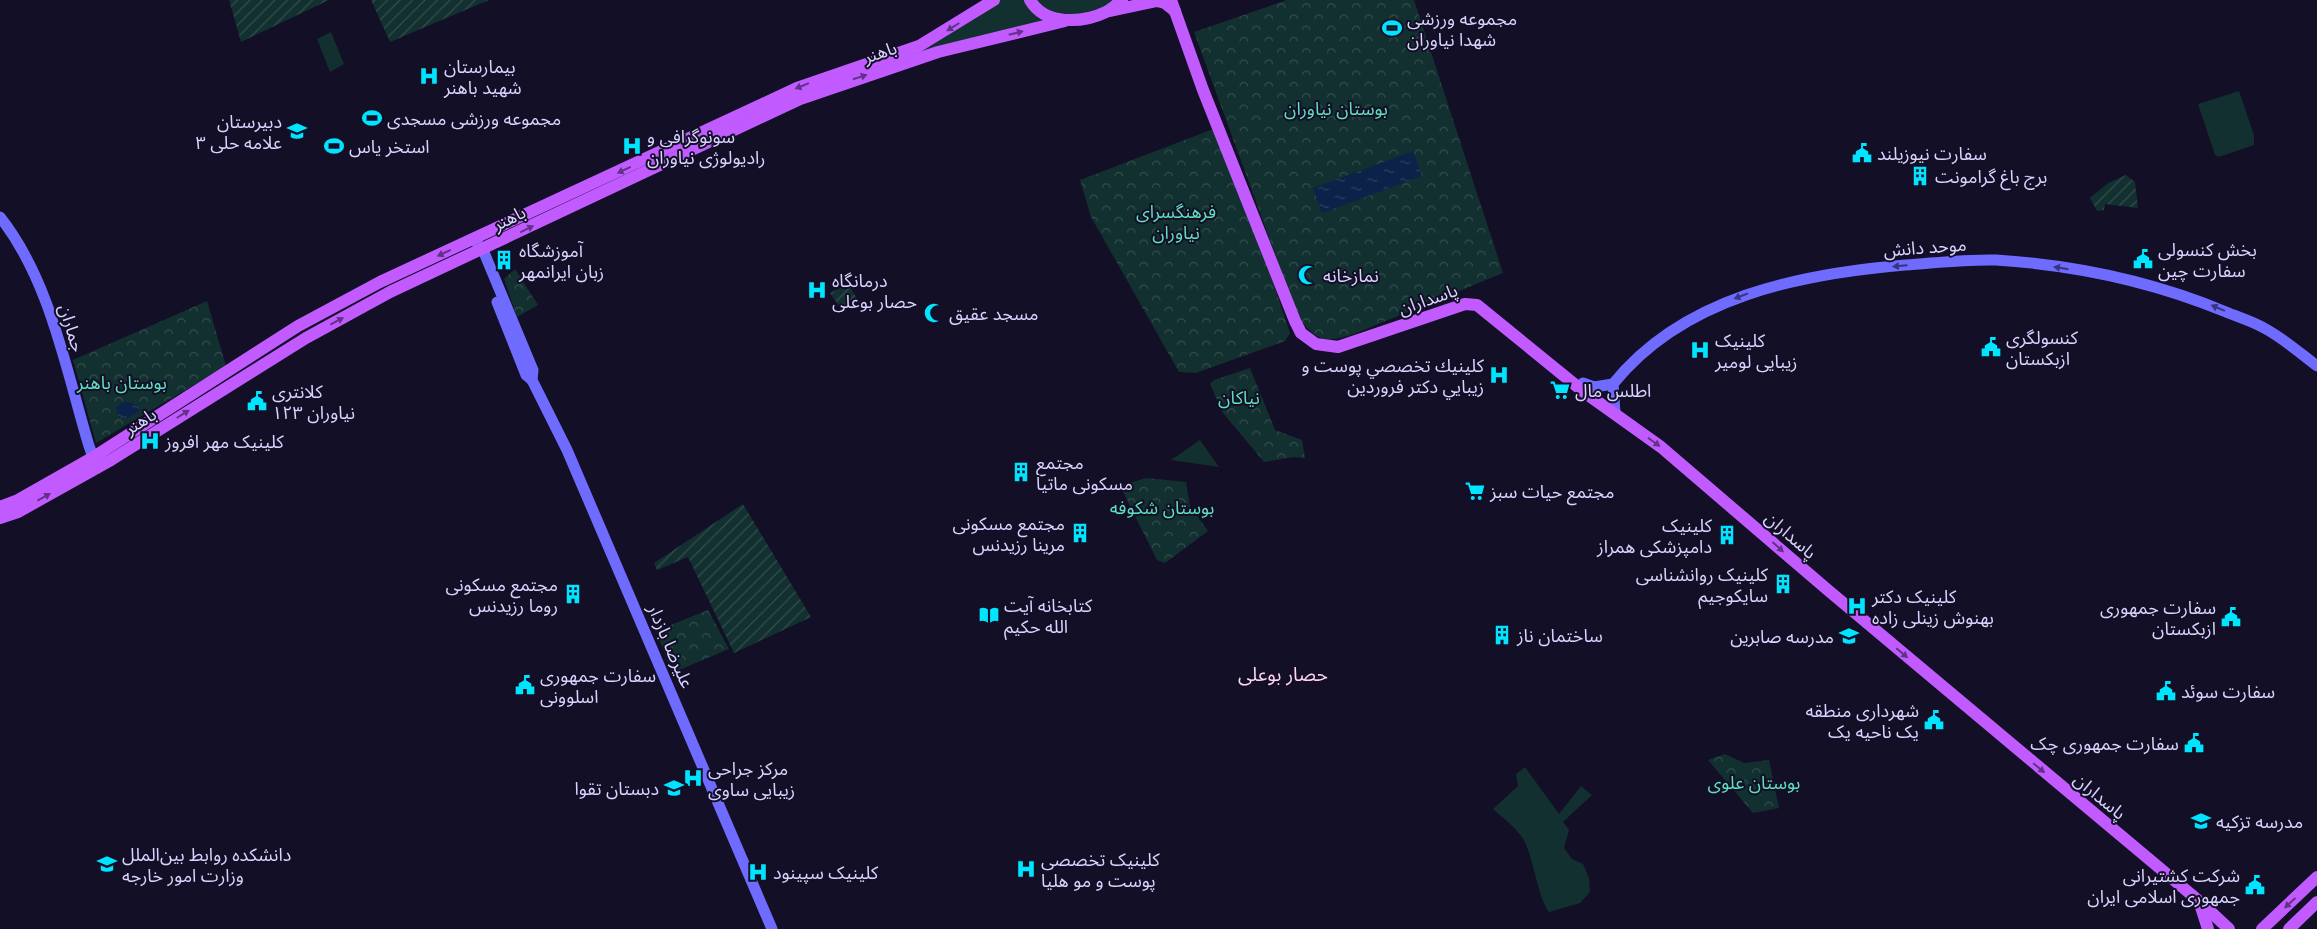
<svg xmlns="http://www.w3.org/2000/svg" width="2317" height="929" font-family="Roboto,'Noto Sans Arabic',sans-serif">
<style>
.grass{fill:#12302f}
.park{fill:url(#park-crowns)}
.garden{fill:url(#garden-furrows)}
.water{fill:url(#water-ripples)}
.lines{fill:none;stroke-linecap:round;stroke-linejoin:round}
.secondary{stroke:#6f6bff;stroke-width:11}
.primary{stroke:#c25bff;stroke-width:12}
.oneway{fill:#623188}
.oneway2{fill:#38347d}
.labels{text-anchor:middle;dominant-baseline:central;stroke-width:4;stroke-linejoin:round;paint-order:stroke}
.poi-label{font-size:18px;fill:#d9d4ff;stroke:#130f26;text-anchor:start}
.street-label{font-size:18px;fill:#d9d4ff;stroke:#130f26}
.park-label{font-size:18px;fill:#5fe0c0;stroke:#130f26}
.neighbourhood-label{font-size:19px;fill:#ffd6f0;stroke:#130f26}
</style>
<defs>
<pattern id="park-crowns" width="20" height="18" patternUnits="userSpaceOnUse" patternTransform="scale(1.25)"><rect width="20" height="18" fill="#12302f"/><path d="M2 6a3 3 0 1 1 6 0M12 15a3 3 0 1 1 6 0" fill="none" stroke="#344d4e"/></pattern>
<pattern id="garden-furrows" width="10" height="10" patternUnits="userSpaceOnUse" patternTransform="scale(1.25)"><rect width="10" height="10" fill="#12302f"/><path d="M-1 1l2-2M0 10L10 0M9 11l2-2" fill="none" stroke="#344d4e"/></pattern>
<pattern id="water-ripples" width="26" height="14" patternUnits="userSpaceOnUse" patternTransform="scale(1.25)"><rect width="26" height="14" fill="#0c2248"/><path d="M2 4q2-2 4 0t4 0M15 11q2-2 4 0t4 0" fill="none" stroke="#2f4163"/></pattern>
</defs>
<rect width="100%" height="100%" fill="#130f26"/>
<g class="grass">
<path d="M1001,0H1028L1054,21L902,58L932,45Z"/>
<path d="M1034,0H1116C1103,8 1072,20 1057,15C1049,12 1041,5 1034,0Z"/>
<path d="M331,32L344,64L330,72L317,39Z"/>
<path d="M2239,91L2254,135V145L2219,157L2215,155L2198,104Z"/>
<path d="M1200,440L1219,467L1171,460Z"/>
<path d="M1525,767L1559,814L1581,786L1592,795L1563,822L1569,830L1564,848L1572,859L1583,864L1589,878L1590,892L1580,903L1549,912C1541,904 1533,863 1528,850C1523,832 1506,821 1493,809L1518,786L1516,774Z"/>
</g>
<g class="park">
<path d="M1287,0H1414L1503,273L1354,334C1325,343 1317,342 1298,317L1194,32Z"/>
<path d="M1221,126L1290,333L1285,341L1196,373L1179,372L1091,217L1080,180Z"/>
<path d="M515,269L538,305L517,317L504,279Z"/>
<path d="M207,301L226,366L96,443L73,360Z"/>
<path d="M1250,368L1275,430L1302,440L1305,458L1294,457L1264,462L1223,413L1210,384L1214,380Z"/>
<path d="M1146,478L1186,482L1190,506L1208,531L1165,563L1157,560L1120,486Z"/>
<path d="M708,610L729,649L672,673L656,631Z"/>
<path d="M1725,754L1744,763L1769,760L1779,808L1753,813L1708,760Z"/>
</g>
<g class="garden">
<path d="M229,0H329L241,42Z"/>
<path d="M371,0H489L390,42Z"/>
<path d="M2126,175L2135,182L2138,208L2105,204L2104,210L2097,211L2090,198L2108,183Z"/>
<path d="M848,284L859,302L843,312L830,293Z"/>
<path d="M743,504L811,617L734,653L688,557L657,570L654,563Z"/>
</g>
<g class="water">
<path d="M1413,151L1422,176L1322,213L1313,188Z"/>
<path d="M127,402L137,405L140,411L128,418L119,417L116,408L121,403Z"/>
</g>
<g class="lines">
<g class="secondary">
<path d="M0,217C50,280 66,370 89,446L96,465"/>
<path d="M476,242L483,250L533,370L532,380L567,450L772,929"/>
<path d="M497,302L526,375L532,380"/>
<path d="M1583,383L1594,387L1613,384"/>
<path d="M1613,384C1683,297 1799,274 1905,265C1935,263 1966,259 1996,260C2074,265 2154,282 2226,312C2238,317 2252,321 2264,328C2283,338 2300,353 2317,366"/>
<path d="M1613,384L1615,413"/>
</g>
<g class="primary">
<path d="M1030,0C1045,26 1083,23 1106,12C1112,9 1117,4 1122,0"/>
<path d="M1171,0L1203,90L1295,321L1301,333L1316,344L1338,347L1465,304L1477,305L1584,392L1661,447L1829,591L2199,901L2229,929"/>
<path d="M1110,11L1157,1L1165,3L1175,11"/>
<path d="M0,507L18,500L92,458L298,326L380,282L797,88L919,46L994,0"/>
<path d="M0,518L18,512L111,460L306,338L390,292L800,99L938,52L1065,21"/>
<path d="M2200,904L2208,929"/>
<path d="M2262,929L2317,877"/>
<path d="M2289,929L2317,902"/>
</g>
</g>
<defs><path id="oneway-solid" d="M-6-.8H1V-3.2L6.5 0L1 3.2V.8H-6Z" transform="scale(1.25)"/></defs>
<g class="oneway">
<use href="#oneway-solid" transform="translate(953 27) rotate(148)"/>
<use href="#oneway-solid" transform="translate(1016 33) rotate(-14)"/>
<use href="#oneway-solid" transform="translate(860 77) rotate(-18)"/>
<use href="#oneway-solid" transform="translate(802 86) rotate(158)"/>
<use href="#oneway-solid" transform="translate(624 170) rotate(155)"/>
<use href="#oneway-solid" transform="translate(527 229) rotate(-26)"/>
<use href="#oneway-solid" transform="translate(444 253) rotate(155)"/>
<use href="#oneway-solid" transform="translate(337 321) rotate(-28)"/>
<use href="#oneway-solid" transform="translate(183 414) rotate(-32)"/>
<use href="#oneway-solid" transform="translate(1654 442) rotate(35)"/>
<use href="#oneway-solid" transform="translate(44 497) rotate(-29)"/>
<use href="#oneway-solid" transform="translate(1778 547) rotate(42)"/>
<use href="#oneway-solid" transform="translate(1902 653) rotate(40)"/>
<use href="#oneway-solid" transform="translate(2039 768) rotate(40)"/>
<use href="#oneway-solid" transform="translate(2290 903) rotate(137)"/>
</g>
<g class="oneway2">
<use href="#oneway-solid" transform="translate(1900 266) rotate(175)"/>
<use href="#oneway-solid" transform="translate(2061 268) rotate(-171)"/>
<use href="#oneway-solid" transform="translate(1741 296) rotate(159)"/>
<use href="#oneway-solid" transform="translate(2218 308) rotate(-157)"/>
</g>
<defs>
<symbol id="stadium-bare" viewBox="-9 -9 18 18"><path d="M0-5a6.5 5 0 1 0 0 10a6.5 5 0 1 0 0-10ZM-3.5-1.8h7v3.6h-7Z" fill="#00e5ff" stroke="#130f26" stroke-width="2.5" paint-order="stroke"/></symbol>
<symbol id="hospital-bare" viewBox="-9 -9 18 18"><path d="M-5-5h3v3.5h4V-5h3V5h-3V1.5h-4V5h-3Z" fill="#00e5ff" stroke="#130f26" stroke-width="2.5" paint-order="stroke"/></symbol>
<symbol id="school-bare" viewBox="-9 -9 18 18"><path d="M0-5L7-2L0 1L-7-2ZM-4 1L0 2.5L4 1V4Q0 6-4 4Z" fill="#00e5ff" stroke="#130f26" stroke-width="2.5" paint-order="stroke"/></symbol>
<symbol id="civic-bare" viewBox="-9 -9 18 18"><path d="M-.6-6.5H3V-4.5H.6V-3L4-1V1h2V6H-6V1h2V-1L-.6-3ZM-1.2 2.5V6h2.4V2.5Z" fill="#00e5ff" stroke="#130f26" stroke-width="2.5" paint-order="stroke"/></symbol>
<symbol id="building-bare" viewBox="-9 -9 18 18"><path d="M-4-6H4V6H1V3H-1V6H-4ZM-2.5-4.3h1.7v1.8h-1.7ZM.8-4.3h1.7v1.8H.8ZM-2.5-1h1.7V.8h-1.7ZM.8-1h1.7V.8H.8Z" fill="#00e5ff" stroke="#130f26" stroke-width="2.5" paint-order="stroke"/></symbol>
<symbol id="mosque-bare" viewBox="-9 -9 18 18"><path d="M3.5-4.9A6 6 0 1 0 3.5 4.9A5 5 0 1 1 3.5-4.9Z" fill="#00e5ff" stroke="#130f26" stroke-width="2.5" paint-order="stroke"/></symbol>
<symbol id="supermarket-bare" viewBox="-9 -9 18 18"><path d="M-6-5.5h2.5l.6 2H6L4.5 2H-2.5L-4.4-4H-6ZM-1.5 3.2a1.3 1.3 0 1 0 .1 0ZM3 3.2a1.3 1.3 0 1 0 .1 0Z" fill="#00e5ff" stroke="#130f26" stroke-width="2.5" paint-order="stroke"/></symbol>
<symbol id="library-bare" viewBox="-9 -9 18 18"><path d="M-6-4Q-3-5.5-.7-3.5V5Q-3 3-6 4ZM6-4Q3-5.5 .7-3.5V5Q3 3 6 4Z" fill="#00e5ff" stroke="#130f26" stroke-width="2.5" paint-order="stroke"/></symbol>
<symbol id="university-bare" viewBox="-9 -9 18 18"><path d="M0-5L7-2L0 1L-7-2ZM-4 1L0 2.5L4 1V4Q0 6-4 4Z" fill="#00e5ff" stroke="#130f26" stroke-width="2.5" paint-order="stroke"/></symbol>
</defs>
<g fill-rule="evenodd">
<use href="#stadium-bare" x="1378" y="14" width="28" height="28"/>
<use href="#hospital-bare" x="415" y="62" width="28" height="28"/>
<use href="#stadium-bare" x="358" y="104" width="28" height="28"/>
<use href="#school-bare" x="283" y="117" width="28" height="28"/>
<use href="#stadium-bare" x="320" y="132" width="28" height="28"/>
<use href="#hospital-bare" x="618" y="132" width="28" height="28"/>
<use href="#civic-bare" x="1848" y="139" width="28" height="28"/>
<use href="#building-bare" x="1906" y="162" width="28" height="28"/>
<use href="#civic-bare" x="2129" y="245" width="28" height="28"/>
<use href="#building-bare" x="490" y="246" width="28" height="28"/>
<use href="#mosque-bare" x="1294" y="261" width="28" height="28"/>
<use href="#hospital-bare" x="803" y="276" width="28" height="28"/>
<use href="#mosque-bare" x="920" y="299" width="28" height="28"/>
<use href="#civic-bare" x="1977" y="333" width="28" height="28"/>
<use href="#hospital-bare" x="1686" y="336" width="28" height="28"/>
<use href="#hospital-bare" x="1485" y="361" width="28" height="28"/>
<use href="#supermarket-bare" x="1546" y="376" width="28" height="28"/>
<use href="#civic-bare" x="243" y="387" width="28" height="28"/>
<use href="#hospital-bare" x="136" y="427" width="28" height="28"/>
<use href="#building-bare" x="1007" y="458" width="28" height="28"/>
<use href="#supermarket-bare" x="1461" y="477" width="28" height="28"/>
<use href="#building-bare" x="1066" y="519" width="28" height="28"/>
<use href="#building-bare" x="1713" y="521" width="28" height="28"/>
<use href="#building-bare" x="1769" y="570" width="28" height="28"/>
<use href="#building-bare" x="559" y="580" width="28" height="28"/>
<use href="#hospital-bare" x="1843" y="592" width="28" height="28"/>
<use href="#library-bare" x="975" y="601" width="28" height="28"/>
<use href="#civic-bare" x="2217" y="603" width="28" height="28"/>
<use href="#building-bare" x="1488" y="621" width="28" height="28"/>
<use href="#school-bare" x="1835" y="622" width="28" height="28"/>
<use href="#civic-bare" x="511" y="671" width="28" height="28"/>
<use href="#civic-bare" x="2152" y="677" width="28" height="28"/>
<use href="#civic-bare" x="1920" y="706" width="28" height="28"/>
<use href="#civic-bare" x="2180" y="729" width="28" height="28"/>
<use href="#hospital-bare" x="679" y="764" width="28" height="28"/>
<use href="#school-bare" x="660" y="774" width="28" height="28"/>
<use href="#school-bare" x="2187" y="807" width="28" height="28"/>
<use href="#university-bare" x="93" y="850" width="28" height="28"/>
<use href="#hospital-bare" x="1012" y="855" width="28" height="28"/>
<use href="#hospital-bare" x="744" y="858" width="28" height="28"/>
<use href="#civic-bare" x="2241" y="871" width="28" height="28"/>
</g>
<g class="labels">
<g class="poi-label">
<text x="1407" y="18">مجموعه ورزشی<tspan x="1407" dy="21">شهدا نیاوران</tspan></text>
<text x="444" y="66">بیمارستان<tspan x="444" dy="21">شهید باهنر</tspan></text>
<text x="387" y="118">مجموعه ورزشی مسجدی</text>
<text x="282" y="121" text-anchor="end">دبیرستان<tspan x="282" dy="21">علامه حلی ۳</tspan></text>
<text x="647" y="136">سونوگرافی و<tspan x="647" dy="21">رادیولوژی نیاوران</tspan></text>
<text x="349" y="146">استخر یاس</text>
<text x="1877" y="153">سفارت نیوزیلند</text>
<text x="1935" y="176">برج باغ گرامونت</text>
<text x="2158" y="249">بخش کنسولی<tspan x="2158" dy="21">سفارت چین</tspan></text>
<text x="519" y="250">آموزشگاه<tspan x="519" dy="21">زبان ایرانمهر</tspan></text>
<text x="1323" y="275">نمازخانه</text>
<text x="832" y="280">درمانگاه<tspan x="832" dy="21">حصار بوعلی</tspan></text>
<text x="949" y="313">مسجد عقیق</text>
<text x="2006" y="337">کنسولگری<tspan x="2006" dy="21">ازبکستان</tspan></text>
<text x="1715" y="340">کلینیک<tspan x="1715" dy="21">زیبایی لومیر</tspan></text>
<text x="1484" y="365" text-anchor="end">كلينيك تخصصي پوست و<tspan x="1484" dy="21">زيبايي دكتر فروردين</tspan></text>
<text x="1575" y="390">اطلس مال</text>
<text x="272" y="391">کلانتری<tspan x="272" dy="21">۱۲۳ نیاوران</tspan></text>
<text x="165" y="441">کلینیک مهر افروز</text>
<text x="1036" y="462">مجتمع<tspan x="1036" dy="21">مسکونی ماتیا</tspan></text>
<text x="1490" y="491">مجتمع حیات سبز</text>
<text x="1065" y="523" text-anchor="end">مجتمع مسکونی<tspan x="1065" dy="21">مرینا رزیدنس</tspan></text>
<text x="1712" y="525" text-anchor="end">کلینیک<tspan x="1712" dy="21">دامپزشکی همراز</tspan></text>
<text x="1768" y="574" text-anchor="end">کلینیک روانشناسی<tspan x="1768" dy="21">سایکوجیم</tspan></text>
<text x="558" y="584" text-anchor="end">مجتمع مسکونی<tspan x="558" dy="21">روما رزیدنس</tspan></text>
<text x="1872" y="596">کلینیک دکتر<tspan x="1872" dy="21">بهنوش زینلی زاده</tspan></text>
<text x="1004" y="605">کتابخانه آیت<tspan x="1004" dy="21">الله حکیم</tspan></text>
<text x="2216" y="607" text-anchor="end">سفارت جمهوری<tspan x="2216" dy="21">ازبکستان</tspan></text>
<text x="1517" y="635">ساختمان ناز</text>
<text x="1834" y="636" text-anchor="end">مدرسه صابرین</text>
<text x="540" y="675">سفارت جمهوری<tspan x="540" dy="21">اسلوونی</tspan></text>
<text x="2181" y="691">سفارت سوئد</text>
<text x="1919" y="710" text-anchor="end">شهرداری منطقه<tspan x="1919" dy="21">یک ناحیه یک</tspan></text>
<text x="2179" y="743" text-anchor="end">سفارت جمهوری چک</text>
<text x="708" y="768">مرکز جراحی<tspan x="708" dy="21">زیبایی ساوی</tspan></text>
<text x="659" y="788" text-anchor="end">دبستان تقوا</text>
<text x="2216" y="821">مدرسه تزکیه</text>
<text x="122" y="854">دانشکده روابط بین‌الملل<tspan x="122" dy="21">وزارت امور خارجه</tspan></text>
<text x="1041" y="859">کلینیک تخصصی<tspan x="1041" dy="21">پوست و مو هلیا</tspan></text>
<text x="773" y="872">کلینیک سپینود</text>
<text x="2240" y="875" text-anchor="end">شرکت کشتیرانی<tspan x="2240" dy="21">جمهوری اسلامی ایران</tspan></text>
</g>
<g class="street-label">
<text transform="translate(880 52) rotate(-18)">باهنر</text>
<text transform="translate(509 218) rotate(-26)">باهنر</text>
<text transform="translate(1925 247) rotate(-4)">موحد دانش</text>
<text transform="translate(1428 299) rotate(-19)">پاسداران</text>
<text transform="translate(72 328) rotate(73)">جماران</text>
<text transform="translate(140 421) rotate(-32)">باهنر</text>
<text transform="translate(1791 535) rotate(41)">پاسداران</text>
<text transform="translate(671 646) rotate(67)">علیرضا بازدار</text>
<text transform="translate(2100 796) rotate(40)">پاسداران</text>
</g>
<g class="park-label">
<text x="1336" y="108">بوستان نیاوران</text>
<text x="1176" y="211">فرهنگسرای<tspan x="1176" dy="21">نیاوران</tspan></text>
<text x="122" y="382">بوستان باهنر</text>
<text x="1239" y="397">نیاکان</text>
<text x="1162" y="507">بوستان شکوفه</text>
<text x="1754" y="782">بوستان علوی</text>
</g>
<g class="neighbourhood-label">
<text x="1283" y="674">حصار بوعلی</text>
</g>
</g>
</svg>
